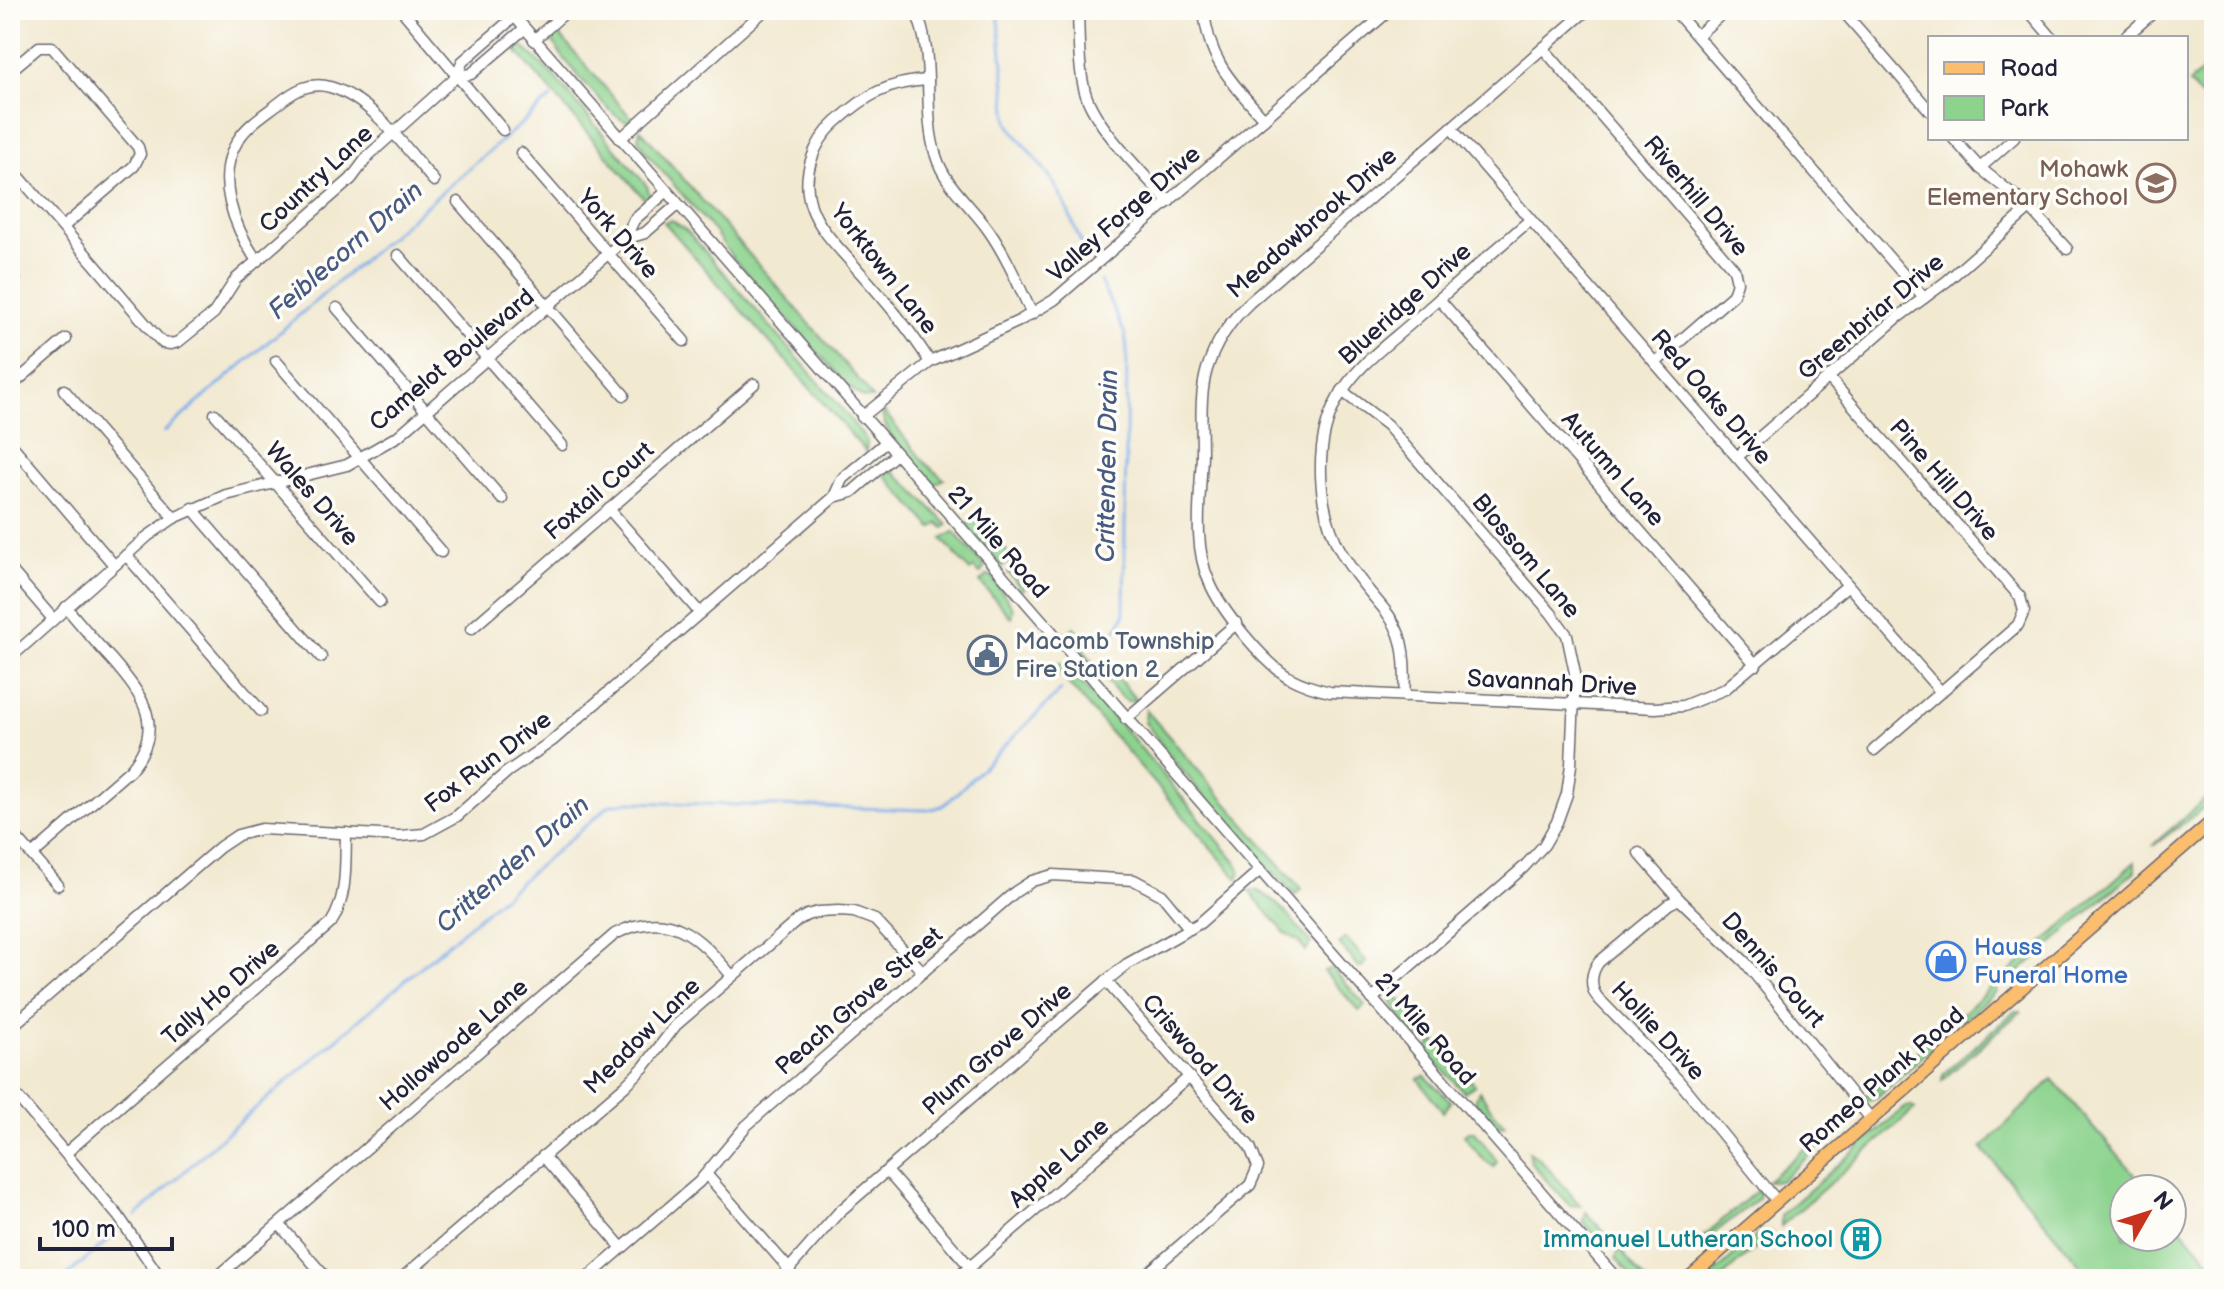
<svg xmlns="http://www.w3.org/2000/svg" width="2224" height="1289" font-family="'Balsamiq Sans',sans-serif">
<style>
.green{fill:#8cd38e;stroke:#577a64;stroke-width:2}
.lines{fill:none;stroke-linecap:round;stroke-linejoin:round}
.stream{stroke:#7eaee9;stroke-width:3}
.minor-casing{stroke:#6b6870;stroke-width:13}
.major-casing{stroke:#6b6870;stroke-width:15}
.minor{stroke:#fff;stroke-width:10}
.major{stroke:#fbbd6e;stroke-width:12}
.labels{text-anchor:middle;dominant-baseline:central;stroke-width:7;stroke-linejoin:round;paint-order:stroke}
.education-label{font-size:24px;fill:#785e54;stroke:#fdfcf7;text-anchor:end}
.street-label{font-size:24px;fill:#22223b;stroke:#fdfcf7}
.service-label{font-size:24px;fill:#4e5e75;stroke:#fdfcf7;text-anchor:start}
.shop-label{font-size:24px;fill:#366cbe;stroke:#fdfcf7;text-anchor:start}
.culture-label{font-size:24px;fill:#0d838f;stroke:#fdfcf7;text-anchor:end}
.water-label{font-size:26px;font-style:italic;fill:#475a81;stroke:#fdfcf7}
</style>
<rect width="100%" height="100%" fill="#fdfcf7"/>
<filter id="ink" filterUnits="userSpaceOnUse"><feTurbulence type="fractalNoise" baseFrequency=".0125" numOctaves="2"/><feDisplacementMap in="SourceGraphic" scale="16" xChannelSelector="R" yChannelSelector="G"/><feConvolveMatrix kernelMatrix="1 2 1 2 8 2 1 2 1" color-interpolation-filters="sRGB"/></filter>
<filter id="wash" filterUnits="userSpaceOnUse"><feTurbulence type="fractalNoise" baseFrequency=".006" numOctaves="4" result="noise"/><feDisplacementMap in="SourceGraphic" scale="32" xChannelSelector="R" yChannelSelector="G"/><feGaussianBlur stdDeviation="1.8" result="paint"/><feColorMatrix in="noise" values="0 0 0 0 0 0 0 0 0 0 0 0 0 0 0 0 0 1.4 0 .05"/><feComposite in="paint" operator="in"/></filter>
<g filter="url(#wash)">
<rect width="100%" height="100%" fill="#f2e9d1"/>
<g class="green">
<path d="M556,29L558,33L633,120C627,121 626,122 621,119C609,113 556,52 553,41C552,36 554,34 556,29Z"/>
<path d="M511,45L523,47L553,75L647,186L650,197L648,203Z"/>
<path d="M2214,61V111L2189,83Z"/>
<path d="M640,129L865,387L872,398H863L848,386L732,257L714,231L647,154L638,139Z"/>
<path d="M672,220L688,232L843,410L867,441L866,452L664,222Z"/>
<path d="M883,410L924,462L944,479L934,485C920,469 877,429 883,410Z"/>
<path d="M889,470L895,472L948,525L944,528L939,523L932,528L887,478L883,471Z"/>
<path d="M975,515L993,535L989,546L984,547L966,526Z"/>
<path d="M954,532L985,567L980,574L974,568L970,571L942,539Z"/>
<path d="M1000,544L1011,556L1008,558L1011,561L1002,567L991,554Z"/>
<path d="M1018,564L1033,581L1022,590L1008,573Z"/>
<path d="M988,575H991L1013,608L1011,618L980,582Z"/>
<path d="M1074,627L1082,637L1085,652L1104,674L1118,678L1137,701H1127L1119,695L1068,638L1070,631Z"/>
<path d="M1060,663L1067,667L1134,740L1237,863L1240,872L1238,879L1053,666Z"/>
<path d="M1146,710L1301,889L1295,895L1238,836L1174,761L1145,722Z"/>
<path d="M2214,791V800L2153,846L2156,842Z"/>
<path d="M2135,862V871L2013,977L2005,976Z"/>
<path d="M1255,890C1277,897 1296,926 1311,943L1306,951L1298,941L1285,933L1249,891Z"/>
<path d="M1346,938L1367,962L1360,968L1339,944Z"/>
<path d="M1332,968L1365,1005L1359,1011L1324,971Z"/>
<path d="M1996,983V992L1965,1019H1956Z"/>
<path d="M1391,990L1427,1031L1416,1042L1391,1002Z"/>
<path d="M2015,1011L2020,1012L1942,1080L1943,1074Z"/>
<path d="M1946,1027V1036L1876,1098L1870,1101L1862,1099Z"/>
<path d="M1435,1041L1475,1085L1464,1092L1425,1051Z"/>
<path d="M1425,1076L1451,1101L1443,1112L1418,1079Z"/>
<path d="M2052,1079L2147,1189H2124V1237H2172V1217L2214,1266V1279H2092L1982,1148Z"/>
<path d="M1480,1091L1490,1108L1505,1124L1499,1126L1474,1101Z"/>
<path d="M1910,1106L1915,1109L1781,1226V1215L1904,1108Z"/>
<path d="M1854,1107L1851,1119L1780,1181H1767Z"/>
<path d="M1469,1132H1475L1497,1161L1494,1167L1482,1158L1464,1135Z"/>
<path d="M1529,1152L1540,1159L1581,1206L1569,1205L1531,1163Z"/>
<path d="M1760,1188L1759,1198L1703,1242L1698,1241Z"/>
<path d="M1586,1212L1611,1240L1600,1241L1584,1222Z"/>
<path d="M1767,1231L1772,1233L1720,1279H1708L1761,1232Z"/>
<path d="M1619,1249L1645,1279H1634L1616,1258Z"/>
</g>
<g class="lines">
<g class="stream">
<path d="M998,10L1008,122C1019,143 1037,158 1050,177C1066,201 1075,230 1087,257"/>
<path d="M164,432L551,98"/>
<path d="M1097,648L1117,628L1124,616L1127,349L1125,334L1100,281"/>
<path d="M136,1216L221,1138L610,805L630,802L929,810L942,806L950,800L1061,690"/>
<path d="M63,1279L115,1234"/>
</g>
</g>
</g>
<g filter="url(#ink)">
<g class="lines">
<defs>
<g id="minor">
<path d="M509,10L1617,1279"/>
<path d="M915,10C937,56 921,109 936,156C945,186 972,206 989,231C1007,257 1019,286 1032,314"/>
<path d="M1078,10C1079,36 1078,66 1085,92C1095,127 1144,174 1169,202"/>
<path d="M1204,10C1208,60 1232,83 1264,119"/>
<path d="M1587,10L1249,303C1230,321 1215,344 1207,369C1199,396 1202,426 1202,454C1201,494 1192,543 1209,581C1220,609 1264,663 1290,678C1303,685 1316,689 1330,692L1655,708L1683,706L1725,689L1848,585"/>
<path d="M1674,10L1924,298"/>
<path d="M1842,10L1930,111"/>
<path d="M2028,10L2052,38"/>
<path d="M405,14L503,130"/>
<path d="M1697,36L1726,10"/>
<path d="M2124,38L2156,10"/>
<path d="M534,40L568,10"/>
<path d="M1543,48L1734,269L1737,282L1733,295L1655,363"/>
<path d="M10,71L39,47H52L138,147L140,154L134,166L63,227"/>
<path d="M457,76L471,74L524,29"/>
<path d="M928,80C888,82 866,95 836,122C813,142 801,176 811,206C819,230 841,250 858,270C884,299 909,328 930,362"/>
<path d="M1451,128L1941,692"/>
<path d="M1953,138L1980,168L2030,208L2067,249"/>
<path d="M620,139L765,10"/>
<path d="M521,153L684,341"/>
<path d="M10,166L156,336L163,343L171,344L178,342L214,313L236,279L351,179L369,155L457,76L462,62L514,17"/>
<path d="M1980,168L2014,138"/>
<path d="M458,202L624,395"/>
<path d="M625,239L634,220L666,192"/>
<path d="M398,255L562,445"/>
<path d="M257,261C234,227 214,178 238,140C248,124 265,114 279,103C294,91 310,81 330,87C373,99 406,149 434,181"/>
<path d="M10,283L15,279"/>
<path d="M1439,299L1756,665"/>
<path d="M337,308L502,499"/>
<path d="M276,361L441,552"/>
<path d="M1829,378L2020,597L2024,611L2018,625L1874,750"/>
<path d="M10,387L66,339"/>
<path d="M64,390L174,518"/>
<path d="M1342,391L1387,425L1551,613L1567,635L1575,673L1571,765L1567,794L1557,822L1544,845L1524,867L1372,999"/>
<path d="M215,414L380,602"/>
<path d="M862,417L930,362L1019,321L1054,300L1390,10"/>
<path d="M10,443L114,565"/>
<path d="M1737,457L1897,318L1947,281L2030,208"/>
<path d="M834,497L842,479L885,443"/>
<path d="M192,508L321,657"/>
<path d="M609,509L700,613"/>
<path d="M126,555L261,711"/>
<path d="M10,569L53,619"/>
<path d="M471,629L754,384"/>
<path d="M10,658L148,536L174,518L226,495L347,465L398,436L625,239L645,233L677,205"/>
<path d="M1404,696C1410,612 1382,618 1344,557C1317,513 1312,443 1338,398C1356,366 1388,344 1415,320C1453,287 1492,253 1530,220"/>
<path d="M1126,719L1237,623"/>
<path d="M10,830L58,885"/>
<path d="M1639,853L1679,899L1745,962L1871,1119"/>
<path d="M32,855L130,770C167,727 143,696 112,660C96,643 81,625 66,607"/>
<path d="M1679,899L1669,904L1599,962C1591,972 1589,987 1598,998L1678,1080L1777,1201"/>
<path d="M1106,981L1250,1147L1258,1167L1250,1185L1141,1279"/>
<path d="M10,1028L220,847L238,835L261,829L400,836L424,834L457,816L507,772L552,741L834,497L852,492L895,455"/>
<path d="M10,1088L119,1217L161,1279"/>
<path d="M66,1153L331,923C348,897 345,863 346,833"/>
<path d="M543,1156L622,1248"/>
<path d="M887,1171L970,1267"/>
<path d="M707,1175L790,1270"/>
<path d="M279,1224L327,1279"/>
<path d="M215,1279L615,934C669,906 698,936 732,976"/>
<path d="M401,1279L625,1086L644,1067L676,1025L798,920L807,915L818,912L839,911L854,912L875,920L923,972"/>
<path d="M586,1279L699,1182L746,1126L764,1110L1015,892L1032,881L1053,875L1134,880L1162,895L1190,929"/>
<path d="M780,1279L839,1212L1106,981L1127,964L1200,923L1259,871"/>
<path d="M956,1279L1189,1077"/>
</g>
<path id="major" d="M1688,1279L2214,820"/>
</defs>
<use href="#minor" class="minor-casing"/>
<use href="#major" class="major-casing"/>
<use href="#minor" class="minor"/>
<use href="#major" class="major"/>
</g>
</g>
<defs>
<symbol id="school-ring" viewBox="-11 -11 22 22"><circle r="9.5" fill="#fdfcf7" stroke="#8d6e63" stroke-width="1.5"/><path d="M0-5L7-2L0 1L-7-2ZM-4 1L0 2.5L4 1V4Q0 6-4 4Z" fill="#8d6e63"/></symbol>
<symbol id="civic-ring" viewBox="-11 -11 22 22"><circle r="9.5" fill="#fdfcf7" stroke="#5c6f8a" stroke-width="1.5"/><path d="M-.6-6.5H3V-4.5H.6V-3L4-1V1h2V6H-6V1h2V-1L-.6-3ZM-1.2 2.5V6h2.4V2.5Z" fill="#5c6f8a"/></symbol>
<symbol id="shop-ring" viewBox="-11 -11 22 22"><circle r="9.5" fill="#fdfcf7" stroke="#3f7fe0" stroke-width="1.5"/><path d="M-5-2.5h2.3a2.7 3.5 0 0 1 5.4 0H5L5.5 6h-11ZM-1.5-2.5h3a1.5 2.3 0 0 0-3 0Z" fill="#3f7fe0"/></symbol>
<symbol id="building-ring" viewBox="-11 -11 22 22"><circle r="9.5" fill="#fdfcf7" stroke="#0f9aa8" stroke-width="1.5"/><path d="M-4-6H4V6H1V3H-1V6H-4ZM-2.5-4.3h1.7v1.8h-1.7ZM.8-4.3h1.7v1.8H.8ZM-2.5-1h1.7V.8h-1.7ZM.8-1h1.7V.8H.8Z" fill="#0f9aa8"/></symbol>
</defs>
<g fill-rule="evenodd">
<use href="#school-ring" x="2134" y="161" width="44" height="44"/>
<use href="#civic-ring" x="965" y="633" width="44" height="44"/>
<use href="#shop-ring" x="1924" y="939" width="44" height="44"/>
<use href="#building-ring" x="1839" y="1217" width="44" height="44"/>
</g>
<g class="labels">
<g class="education-label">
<text x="2128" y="169">Mohawk<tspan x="2128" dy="28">Elementary School</tspan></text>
</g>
<g class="street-label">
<text transform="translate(316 179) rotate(-43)">Country Lane</text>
<text transform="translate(1696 196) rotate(50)">Riverhill Drive</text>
<text transform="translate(1124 214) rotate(-41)">Valley Forge Drive</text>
<text transform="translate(1312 223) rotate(-41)">Meadowbrook Drive</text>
<text transform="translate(618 234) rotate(49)">York Drive</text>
<text transform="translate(884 269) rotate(52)">Yorktown Lane</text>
<text transform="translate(1405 304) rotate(-42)">Blueridge Drive</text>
<text transform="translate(1871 317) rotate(-40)">Greenbriar Drive</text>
<text transform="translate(452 360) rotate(-40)">Camelot Boulevard</text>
<text transform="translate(1711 397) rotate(49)">Red Oaks Drive</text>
<text transform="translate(1613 469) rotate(49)">Autumn Lane</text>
<text transform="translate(1944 480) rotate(49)">Pine Hill Drive</text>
<text transform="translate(599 491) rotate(-41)">Foxtail Court</text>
<text transform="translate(312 494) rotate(49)">Wales Drive</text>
<text transform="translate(998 542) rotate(49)">21 Mile Road</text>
<text transform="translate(1526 556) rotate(50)">Blossom Lane</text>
<text transform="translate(1552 683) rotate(3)">Savannah Drive</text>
<text transform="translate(488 762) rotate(-37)">Fox Run Drive</text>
<text transform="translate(1773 970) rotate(49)">Dennis Court</text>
<text transform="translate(221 993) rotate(-41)">Tally Ho Drive</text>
<text transform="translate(859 1001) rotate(-41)">Peach Grove Street</text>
<text transform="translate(1425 1029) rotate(49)">21 Mile Road</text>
<text transform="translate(1658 1031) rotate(47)">Hollie Drive</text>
<text transform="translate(642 1036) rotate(-45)">Meadow Lane</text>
<text transform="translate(454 1045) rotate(-41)">Hollowoode Lane</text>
<text transform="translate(997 1049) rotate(-41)">Plum Grove Drive</text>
<text transform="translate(1200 1059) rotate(49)">Criswood Drive</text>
<text transform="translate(1882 1080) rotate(-41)">Romeo Plank Road</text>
<text transform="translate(1059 1163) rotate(-41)">Apple Lane</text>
</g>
<g class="service-label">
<text x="1015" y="641">Macomb Township<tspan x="1015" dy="28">Fire Station 2</tspan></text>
</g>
<g class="shop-label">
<text x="1974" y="947">Hauss<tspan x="1974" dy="28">Funeral Home</tspan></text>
</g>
<g class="culture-label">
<text x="1833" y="1239">Immanuel Lutheran School</text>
</g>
<g class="water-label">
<text transform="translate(346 251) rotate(-41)">Feiblecorn Drain</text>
<text transform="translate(1108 466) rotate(-89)">Crittenden Drain</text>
<text transform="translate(513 865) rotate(-41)">Crittenden Drain</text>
</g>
</g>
<rect width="2224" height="1289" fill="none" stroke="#fdfcf7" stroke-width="40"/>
<rect x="1928" y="36" width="260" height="104" fill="#fdfcf7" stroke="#a5a5ac" stroke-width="2"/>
<rect x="1944" y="62" width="40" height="12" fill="#fbbd6e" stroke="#a5a5ac" stroke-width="2"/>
<text x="2000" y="76" font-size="24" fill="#22223b">Road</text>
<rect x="1944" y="96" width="40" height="24" fill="#8cd38e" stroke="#a5a5ac" stroke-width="2"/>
<text x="2000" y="116" font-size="24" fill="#22223b">Park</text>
<g transform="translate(2148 1213) rotate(51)"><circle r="38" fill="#fdfcf7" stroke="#a5a5ac" stroke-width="2"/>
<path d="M0-6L14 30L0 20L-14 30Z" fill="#c8321e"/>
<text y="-12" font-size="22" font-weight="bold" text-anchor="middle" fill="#22223b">N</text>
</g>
<path d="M40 1237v12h132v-12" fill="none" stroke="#22223b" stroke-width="4"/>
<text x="52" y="1237" font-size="24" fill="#22223b" stroke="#fdfcf7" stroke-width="6" paint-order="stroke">100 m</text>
</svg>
